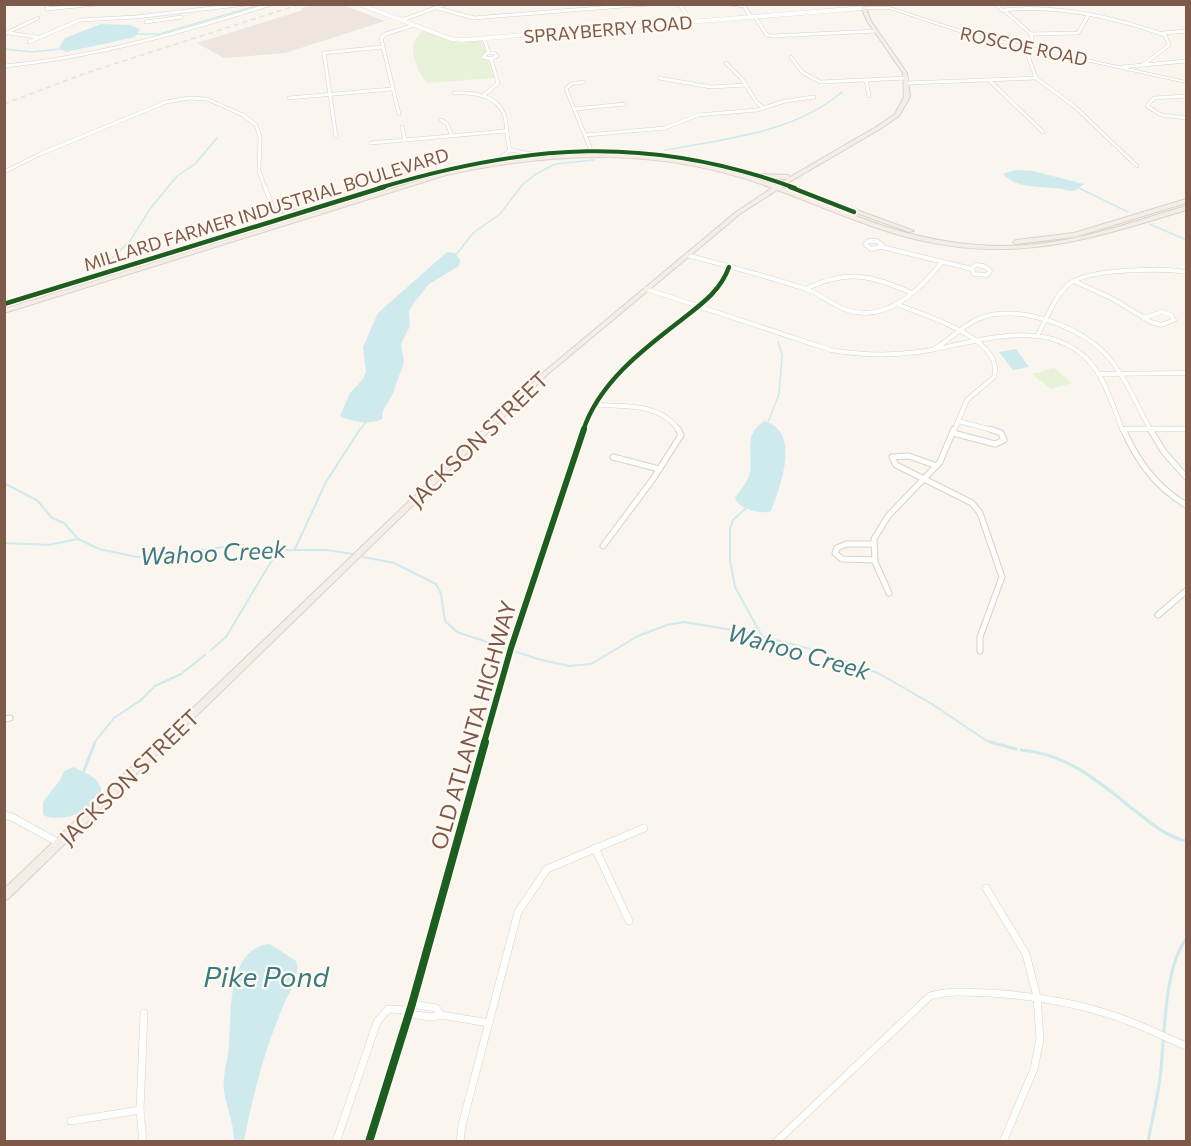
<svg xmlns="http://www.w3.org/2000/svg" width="1191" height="1146" font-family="Commissioner,sans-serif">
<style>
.industrial{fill:#ede5de}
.green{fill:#e7f2d8}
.water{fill:#ceeaed}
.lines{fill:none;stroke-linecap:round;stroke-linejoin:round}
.stream-far2{stroke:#ceeaed;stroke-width:1.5}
.stream-far1{stroke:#ceeaed;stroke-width:2}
.stream{stroke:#ceeaed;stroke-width:3}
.minor-far3-casing{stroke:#dad2cc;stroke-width:4}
.minor-far2-casing{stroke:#dad2cc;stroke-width:5}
.minor-far1-casing{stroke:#dad2cc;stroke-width:7}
.minor-casing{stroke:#dad2cc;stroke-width:8}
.tertiary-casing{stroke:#dad2cc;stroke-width:4.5}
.secondary-casing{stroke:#dad0ca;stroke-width:1}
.primary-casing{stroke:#dcd0ca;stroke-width:2}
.minor-far3{stroke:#fefefd;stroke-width:3}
.minor-far2{stroke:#fefefd;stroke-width:4}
.minor-far1{stroke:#fefefd;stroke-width:5}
.minor{stroke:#fefefd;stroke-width:7}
.tertiary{stroke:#fefefd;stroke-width:4}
.secondary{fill:#fefefd;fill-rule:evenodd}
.primary{fill:#f4eee6;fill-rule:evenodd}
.rail{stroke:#e6e3e7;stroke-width:1.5;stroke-dasharray:5 4;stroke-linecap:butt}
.cycleway-far3-casing{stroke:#fff9f2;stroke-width:6}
.cycleway-far2-casing{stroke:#fff9f2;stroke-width:8}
.cycleway-far1-casing{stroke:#fff9f2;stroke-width:10}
.cycleway-casing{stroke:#fff9f2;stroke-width:11}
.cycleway-far3{stroke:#1b5e20;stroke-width:4}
.cycleway-far2{stroke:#1b5e20;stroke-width:4.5}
.cycleway-far1{stroke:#1b5e20;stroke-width:6}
.cycleway{stroke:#1b5e20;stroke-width:8}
.labels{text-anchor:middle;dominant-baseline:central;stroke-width:4.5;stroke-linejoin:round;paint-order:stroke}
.far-street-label{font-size:18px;fill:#7e5949;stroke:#fff9f2}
.street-label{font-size:22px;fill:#7e5949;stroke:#fff9f2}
.water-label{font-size:24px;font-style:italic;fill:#3a7b84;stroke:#fff9f2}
.near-water-label{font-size:28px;font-style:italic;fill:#3a7b84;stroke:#fff9f2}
</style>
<rect width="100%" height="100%" fill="#faf5ef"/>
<path class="industrial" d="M312,5H343L385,21L285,53L224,58L197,43L303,10L301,8Z"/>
<g class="green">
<path d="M423,31L456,41H482L486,52L480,56L488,60L495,78L427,83C420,76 412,57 413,47C413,40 419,35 423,31Z"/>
<path d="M1054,368L1072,383L1051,389L1032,374Z"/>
</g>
<g class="water">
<path d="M101,24L130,25L140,29L135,37L66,52L59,48L65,38Z"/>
<path d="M1015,170L1033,171L1084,184L1076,190L1070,191C1049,184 1019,192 1003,174Z"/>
<path d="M447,252L455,253L460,260L459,266L429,284L413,304L409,311L410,326L401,344L404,362L393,393L383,411L382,419C370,425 351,422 340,416L350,393L363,379L366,372L363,347L378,313Z"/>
<path d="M1016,349L1029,367L1013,370L999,352Z"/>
<path d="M764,421C802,431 780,487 771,511C762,515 738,509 735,498C740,490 748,482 750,473C753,452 743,435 764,421Z"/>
<path d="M74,767C82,772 93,775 98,782C115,807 61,825 43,815V802L60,780L64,771Z"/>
<path d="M270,944L296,961C301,975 290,991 284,1004C265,1048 253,1094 244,1141H234C234,1124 227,1109 224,1091C222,1077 228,1060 229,1045C231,1015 227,947 270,944Z"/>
</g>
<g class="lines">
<g class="stream-far2">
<path d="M136,34H160L262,4"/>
<path d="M4,49L32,52L60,49"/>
<path d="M665,150C725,139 794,133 842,92"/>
<path d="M1079,188L1128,212"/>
<path d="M1150,224L1186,240"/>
<path d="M456,255L473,233L500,214L523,184L536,174L555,164L594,160"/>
<path d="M103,267L130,241L150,209L177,176L195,164L217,138"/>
<path d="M768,422L779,394L782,355L778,342"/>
<path d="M359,431L366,422"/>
</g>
<g class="stream-far1">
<path d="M4,483L38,501L52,518L64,523L78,539"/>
<path d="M746,508L733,520L730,529V560L735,587L762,636"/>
<path d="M4,543L49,545L78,539L99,549L137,557L234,546L274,550H326L353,554"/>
<path d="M295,549L326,482L360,429"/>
<path d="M363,557L394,563L436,584L441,594L445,621L457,632L538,659L569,666L591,664L638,636L667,625L684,622L750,633L810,649L878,673L932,704L987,741L995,743"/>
<path d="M211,650L226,637L278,550"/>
<path d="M94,743L114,718L141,700L155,686L181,674L205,655"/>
</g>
<g class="stream">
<path d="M990,742L1016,749"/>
<path d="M1021,750C1068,754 1099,782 1134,810C1151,823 1165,836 1186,841"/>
<path d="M83,773L95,742"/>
<path d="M1148,1142C1152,1121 1157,1100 1160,1078C1165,1039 1163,970 1186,939"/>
</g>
<defs>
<g id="minor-far3">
<path d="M48,4L47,9L96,4"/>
<path d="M679,4L692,22"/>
<path d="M730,4L744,6L751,17"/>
<path d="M996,4L1003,11"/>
<path d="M437,8L474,18L648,4"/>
<path d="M755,17L767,35L773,36L876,31"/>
<path d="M402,20L446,4"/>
<path d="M146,22L181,17"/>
<path d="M9,33L37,37"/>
<path d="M1163,33L1186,31"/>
<path d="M4,34L38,18"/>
<path d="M1031,34L1078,33L1088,16"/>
<path d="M484,39L489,53"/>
<path d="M29,42L80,20L136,17L246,4"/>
<path d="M487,53H494L497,56L491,59L483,57Z"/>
<path d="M791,57L802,72L820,82L907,78"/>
<path d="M726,63L742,79L757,103L764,108"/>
<path d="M4,66C96,57 183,32 271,4"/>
<path d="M1122,67L1186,61"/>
<path d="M659,78L711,87L746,85"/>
<path d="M1036,78L1028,56L1032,40L1031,34L1004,10C1056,4 1116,18 1165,35L1169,45L1143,65"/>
<path d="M1036,78L1074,106L1137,166"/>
<path d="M866,80L869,96"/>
<path d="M990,81L1043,132"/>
<path d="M584,82L571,84L566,89L593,155"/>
<path d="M908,83L1036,78"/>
<path d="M454,93C476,92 502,96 506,122C507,132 507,141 510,150"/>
<path d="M484,95L498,83L491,59"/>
<path d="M1186,96L1154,98L1147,106L1161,115L1186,118"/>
<path d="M289,98L392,89"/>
<path d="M574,109L625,104"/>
<path d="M399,114L381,38L386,34L414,25"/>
<path d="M441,120L447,124L452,136"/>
<path d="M402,127L405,140"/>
<path d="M586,135L665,128L698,115L757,110L785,101L814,97"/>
<path d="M336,137L324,53L382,47"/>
<path d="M371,143L506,131"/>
<path d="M502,157L510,150L532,154"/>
<path d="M4,172L40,154L166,102L189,98L207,99L243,115L256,125L260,137L259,171L265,188"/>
</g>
<g id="minor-far2">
<path d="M265,187L279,225"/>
<path d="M869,241H877L883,246L871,249L865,244Z"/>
<path d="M882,247L972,269"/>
<path d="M687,255C727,266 767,276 806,289C820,294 832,305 847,310C886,323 919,291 942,262"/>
<path d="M975,265L984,266L990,271L987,275L974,274L972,269Z"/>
<path d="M1074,281L1113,299L1151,322L1161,325L1174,320L1171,315L1162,312L1144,318"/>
<path d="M646,289L831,350C860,355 889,356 918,352C970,345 1041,315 1086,358C1105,376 1113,407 1123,431"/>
<path d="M805,289C848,269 870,275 912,293"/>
<path d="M896,304C922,314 1006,339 994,377L967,400L954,431"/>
<path d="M1037,336C1047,319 1055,293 1072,282C1093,269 1161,268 1186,272"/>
<path d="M936,348C950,339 963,326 978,319C1016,302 1084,327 1109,358C1127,380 1138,407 1151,431"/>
<path d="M1098,374L1186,373"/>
<path d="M594,405C622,406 662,403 679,431"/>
<path d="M958,421L996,431"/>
<path d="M1123,429H1186"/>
<path d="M583,431C598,384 642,350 680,321C700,305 720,292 729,267"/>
</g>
<g id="minor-far1">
<path d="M1123,429C1138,462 1155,486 1186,505"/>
<path d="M1150,429L1164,452L1186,477"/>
<path d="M953,433L995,444L1004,440L1001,433L990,429"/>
<path d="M613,457L659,469"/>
<path d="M937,466L909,456L892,457L896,465L972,503L980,513L1002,577L980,637V651"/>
<path d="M873,544H846L837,548L835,553L842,559L875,560"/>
<path d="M603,546L653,479L681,435L678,429"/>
<path d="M889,593L875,562L874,539L888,516L940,462L954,429"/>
<path d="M1158,615L1186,591"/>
<path d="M4,719L10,718"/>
<path d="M484,743L511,648L584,429"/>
</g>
<g id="minor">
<path d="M4,815L12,817L59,843"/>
<path d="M595,848L629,921"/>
<path d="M986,888L1026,954L1037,997L1040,1039L1034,1069L1003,1142"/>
<path d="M412,1004L436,1008L441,1015"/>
<path d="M409,1014L431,1017L441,1015L489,1023"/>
<path d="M71,1121L140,1110"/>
<path d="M143,1142L140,1110L144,1013"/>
<path d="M336,1142L377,1022L388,1009L410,1010"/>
<path d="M369,1142L412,1004L485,742"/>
<path d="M460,1142L462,1125L518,912L547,869L644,828"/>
<path d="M776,1142L930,996C950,990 970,992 990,993C1038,996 1086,1004 1131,1022C1149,1029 1167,1038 1186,1046"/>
</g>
<path id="tertiary" d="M359,4L451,39L462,40L864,8"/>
<path id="secondary" d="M864,7H890L973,34L1186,81V83L971,36L890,9H863V7Z"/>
<g id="primary">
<path d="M860,4H864L871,21L907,73L910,97L899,116L880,129L786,184L914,231L909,232L782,186L781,187C819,201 857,218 896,230C949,245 1004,251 1058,241C1102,234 1144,218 1186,206V210C1091,239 1020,263 919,240C870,229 824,207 777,190L740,214L549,373L8,899L4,900V889L545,371L736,212L772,188C664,147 557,151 446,175L4,313V309L443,173C555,147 667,145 776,185L777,184V182H781L787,179L760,178L757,176L760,174L788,175L790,177L876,127L895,114L904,97L903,73L867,21Z"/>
<path d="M1186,199V203L1075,237L1016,244L1013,242L1016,240L1074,233Z"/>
<path d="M318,206L321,208L320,209L290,215L270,210L273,208L290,211Z"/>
<path d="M164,254L166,255V257L4,306V302Z"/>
</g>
</defs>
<use href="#minor-far3" class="minor-far3-casing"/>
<use href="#minor-far2" class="minor-far2-casing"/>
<use href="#minor-far1" class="minor-far1-casing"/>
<use href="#minor" class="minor-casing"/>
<use href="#tertiary" class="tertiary-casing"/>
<use href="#secondary" class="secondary-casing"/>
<use href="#primary" class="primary-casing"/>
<use href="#minor-far3" class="minor-far3"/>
<use href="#minor-far2" class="minor-far2"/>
<use href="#minor-far1" class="minor-far1"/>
<use href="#minor" class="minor"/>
<use href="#tertiary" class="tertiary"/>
<use href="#secondary" class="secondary"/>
<use href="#primary" class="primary"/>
<path class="rail" d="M4,104L86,73L301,4"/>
<defs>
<path id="cycleway-far3" d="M379,188C525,144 649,134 795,188"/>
<g id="cycleway-far2">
<path d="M790,187L854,212"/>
<path d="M4,304L384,187"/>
<path d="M583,431C598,384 642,350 680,321C700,305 720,292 729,267"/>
</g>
<path id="cycleway-far1" d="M484,743L511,648L584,429"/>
<path id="cycleway" d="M369,1142L412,1004L485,742"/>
</defs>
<use href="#cycleway-far3" class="cycleway-far3-casing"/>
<use href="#cycleway-far2" class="cycleway-far2-casing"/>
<use href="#cycleway-far1" class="cycleway-far1-casing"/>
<use href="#cycleway" class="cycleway-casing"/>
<use href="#cycleway-far3" class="cycleway-far3"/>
<use href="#cycleway-far2" class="cycleway-far2"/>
<use href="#cycleway-far1" class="cycleway-far1"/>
<use href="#cycleway" class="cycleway"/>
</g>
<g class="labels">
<g class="far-street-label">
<text transform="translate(608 29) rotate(-5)">SPRAYBERRY ROAD</text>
<text transform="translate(1024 46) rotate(12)">ROSCOE ROAD</text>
<text transform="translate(266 209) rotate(-17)">MILLARD FARMER INDUSTRIAL BOULEVARD</text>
</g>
<g class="street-label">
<text transform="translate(478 439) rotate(-44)">JACKSON STREET</text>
<text transform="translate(473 725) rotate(-74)">OLD ATLANTA HIGHWAY</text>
<text transform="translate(129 777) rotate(-44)">JACKSON STREET</text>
</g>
<g class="water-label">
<text transform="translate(213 552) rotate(-3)">Wahoo Creek</text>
<text transform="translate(799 651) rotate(16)">Wahoo Creek</text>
</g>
<g class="near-water-label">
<text x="266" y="976">Pike Pond</text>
</g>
</g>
<rect width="1191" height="1146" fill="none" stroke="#7e5949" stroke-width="12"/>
</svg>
